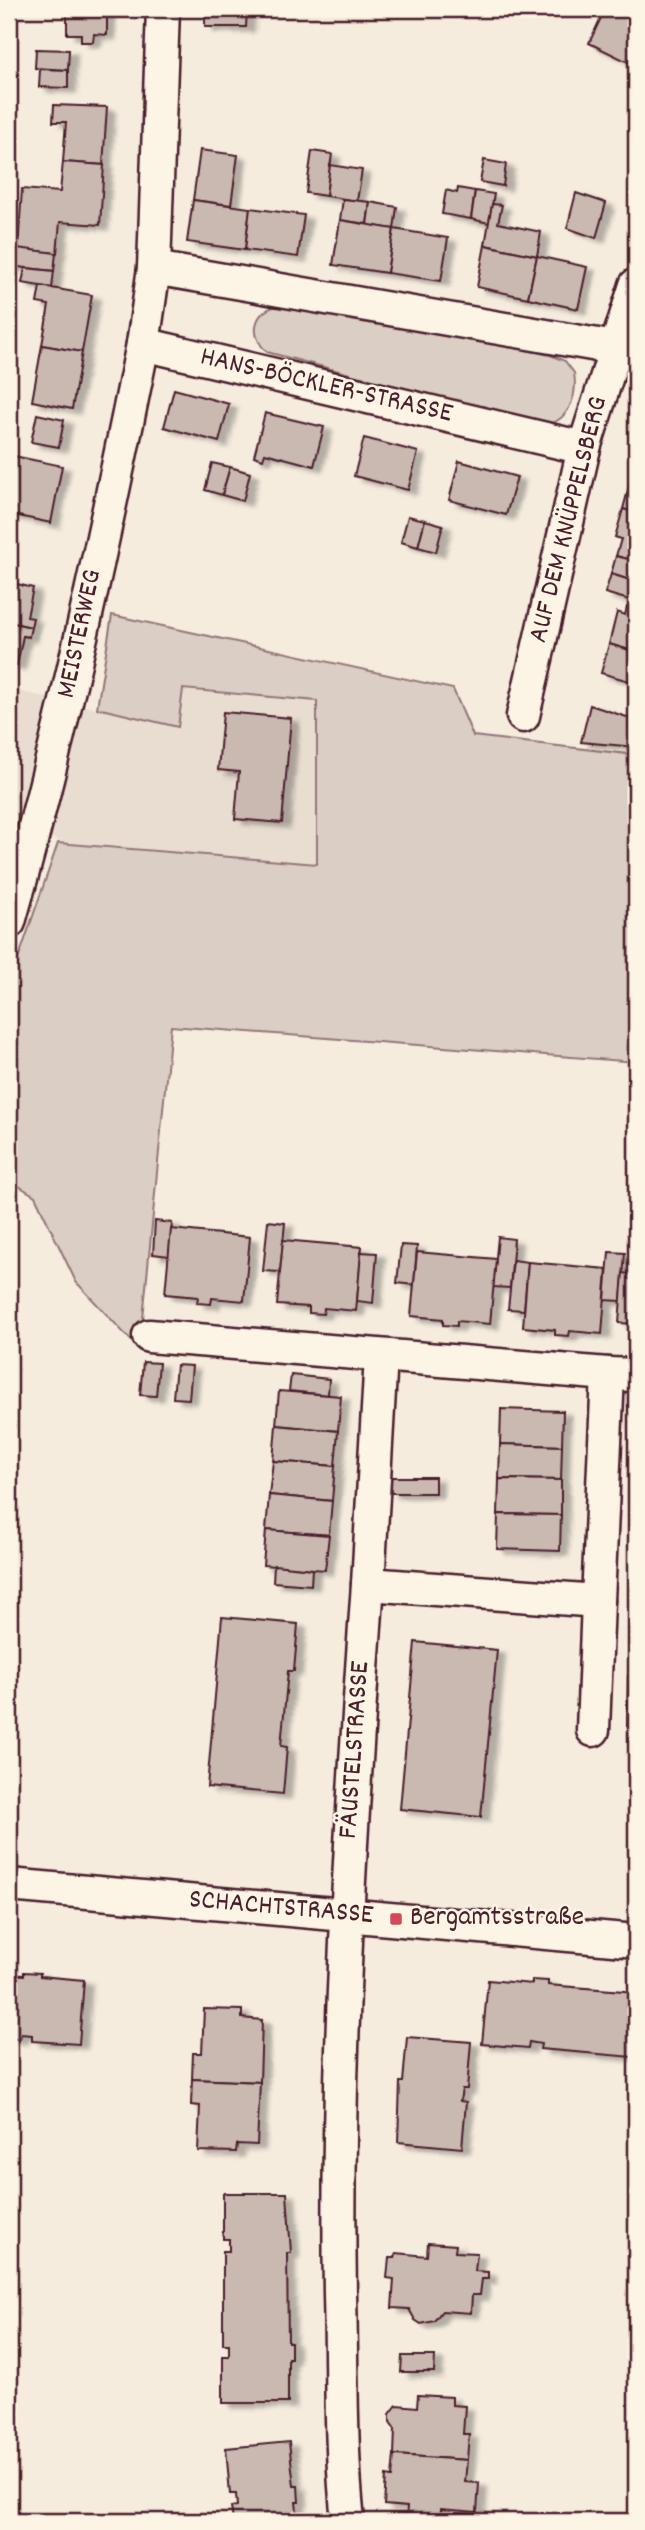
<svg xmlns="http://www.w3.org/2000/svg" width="645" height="2530" font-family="Dekko,sans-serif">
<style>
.built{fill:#e8ddd0}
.green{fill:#dbcec4;stroke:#927678;stroke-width:2}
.building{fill:#cab9b1;stroke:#4a1f2b;stroke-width:2;filter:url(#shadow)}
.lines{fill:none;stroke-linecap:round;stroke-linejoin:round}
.minor-casing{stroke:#4a1f2b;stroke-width:37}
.minor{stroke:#fcf5e5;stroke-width:32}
.poi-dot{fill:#d1495b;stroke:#fcf5e5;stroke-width:2.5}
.labels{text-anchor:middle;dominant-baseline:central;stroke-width:5;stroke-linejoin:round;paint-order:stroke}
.street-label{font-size:28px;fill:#4a1f2b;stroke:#fcf5e5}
.poi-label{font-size:28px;fill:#4a1f2b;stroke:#fcf5e5;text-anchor:start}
</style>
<defs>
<filter id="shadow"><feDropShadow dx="8" dy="4.5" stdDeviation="2" flood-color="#0004"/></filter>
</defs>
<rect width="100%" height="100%" fill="#f5ecde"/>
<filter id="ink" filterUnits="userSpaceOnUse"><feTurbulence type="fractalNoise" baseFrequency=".0143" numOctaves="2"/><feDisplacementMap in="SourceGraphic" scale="14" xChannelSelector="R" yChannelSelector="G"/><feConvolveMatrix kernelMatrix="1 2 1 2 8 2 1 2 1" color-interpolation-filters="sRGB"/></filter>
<g filter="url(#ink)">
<path class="built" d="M9,689L178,727L183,689L317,700V864L72,845L21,829L9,865Z"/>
<g class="green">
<path d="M277,306L439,331L550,355L565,361L574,373C578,397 567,427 539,424L267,352C249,335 253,312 277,306Z"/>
<path d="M112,615L453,689L473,736L636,755V1062L171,1026L140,1350L76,1282L35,1196L9,1180V986L58,843L317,864V701L183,689L178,727L97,708Z"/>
</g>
<g class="building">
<path d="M67,9H107V35L94,34L93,42H81V34H67Z"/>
<path d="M205,9H247L246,27H205Z"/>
<path d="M605,9H636V66L589,43Z"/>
<path d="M36,49L69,50L68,70L35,68Z"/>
<path d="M40,69L68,70V88L39,87Z"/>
<path d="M54,105L107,107L103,165L63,162L66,122H53Z"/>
<path d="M200,150L238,155L231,205L193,200Z"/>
<path d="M312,151L332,154L326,196L306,193Z"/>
<path d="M484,160L506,164L503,186L480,182Z"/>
<path d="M63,162L104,165L100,225L60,222L57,253L18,249L22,189L60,192Z"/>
<path d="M330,165L362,170L357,201L326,196Z"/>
<path d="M458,188L475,191L471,219L442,214L446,190L457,193Z"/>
<path d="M475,191L494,194L489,223L471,219Z"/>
<path d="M576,193L606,203L596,238L567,228Z"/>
<path d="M343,199L370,202L367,224L340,220Z"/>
<path d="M193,200L250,208L245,250L187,242Z"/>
<path d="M370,202L397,207L394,229L367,225Z"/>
<path d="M492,204L502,205L498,223L541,232L537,256L485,245Z"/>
<path d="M250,208L304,215L298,257L245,250Z"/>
<path d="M340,220L394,229L387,273L333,265Z"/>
<path d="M394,229L448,238L441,281L387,273Z"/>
<path d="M485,245L537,256L528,298L477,287Z"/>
<path d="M9,247L56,253L54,271L9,266Z"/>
<path d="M537,256L587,267L578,309L528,298Z"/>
<path d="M25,268L54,271L52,288L22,283Z"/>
<path d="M40,286L92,295L82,352L42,345L49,305L37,303Z"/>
<path d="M42,345L82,352L72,409L32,401Z"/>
<path d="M174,389L229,404L219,442L164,427Z"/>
<path d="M265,413L324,427L314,466L265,453L263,459L254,456Z"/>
<path d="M37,414L64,420L59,447L31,442Z"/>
<path d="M364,438L418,452L408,490L354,476Z"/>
<path d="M14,456L62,466L51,523L9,514V465L12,466Z"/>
<path d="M459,461L517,477L506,515L449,500Z"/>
<path d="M212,463L230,467L222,495L205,490Z"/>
<path d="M230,467L250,473L243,501L222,495Z"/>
<path d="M632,475L636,477V513L623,509Z"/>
<path d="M623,509L636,513V561L616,556L621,539L615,537Z"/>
<path d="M408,516L425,520L418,547L401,542Z"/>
<path d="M425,520L443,525L436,552L418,547Z"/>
<path d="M616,556L636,561V582L611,574Z"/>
<path d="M611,574L636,582V602L605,593Z"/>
<path d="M9,582L33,588L27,617L33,618L31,627L9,622Z"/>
<path d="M627,607L636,609V652L609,644L617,612L625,615Z"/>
<path d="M9,622L31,627L29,637L23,636L17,665L9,663Z"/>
<path d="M609,644L636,652V683L601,673Z"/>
<path d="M590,705L636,720V747L581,742Z"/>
<path d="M223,712L291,718L282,823L235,819L239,772L218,770Z"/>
<path d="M155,1221L172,1223L169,1256L153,1254Z"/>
<path d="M268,1221L285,1223L280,1272L263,1271Z"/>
<path d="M171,1229L250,1237L244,1301L212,1298L211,1304L197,1303L198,1297L165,1294Z"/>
<path d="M498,1237L514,1239L510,1288L493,1287Z"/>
<path d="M283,1240L362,1247L356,1311L324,1308L323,1314L309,1313V1307L277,1305Z"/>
<path d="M401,1245L417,1246L414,1285L397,1283Z"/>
<path d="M361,1252L377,1253L373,1303L357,1301Z"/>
<path d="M417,1252L496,1259L490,1324L457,1321V1326L443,1325V1319L411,1316Z"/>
<path d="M609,1252L625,1253L621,1301L605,1300Z"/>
<path d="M513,1260L528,1262L524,1310L508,1309Z"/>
<path d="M528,1262L607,1269L602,1334L570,1331L569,1336L555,1335V1330L523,1327Z"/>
<path d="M623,1273L636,1275L635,1324L619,1323Z"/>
<path d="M143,1362L159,1363L156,1396L140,1395Z"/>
<path d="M176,1365L192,1366L189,1399L173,1398Z"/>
<path d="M291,1375L329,1379L328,1395L289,1391Z"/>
<path d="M279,1391L341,1396L338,1431L276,1425Z"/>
<path d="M501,1409L563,1411L562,1446L500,1444Z"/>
<path d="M635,1411H636V1460H634Z"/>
<path d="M276,1425L338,1431L335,1466L273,1461Z"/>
<path d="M500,1444L562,1446L561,1480L499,1479Z"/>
<path d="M273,1461L335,1466L332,1501L269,1495Z"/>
<path d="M391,1477H435V1493H390Z"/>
<path d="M499,1479L561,1480V1515L498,1514Z"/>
<path d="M269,1495L332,1501L329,1535L266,1530Z"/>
<path d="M633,1505H636V1552H631Z"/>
<path d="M498,1514L561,1515L560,1551L497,1549Z"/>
<path d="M266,1530L329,1535L325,1570L263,1565Z"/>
<path d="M274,1565L312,1569L311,1585L273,1582Z"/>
<path d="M631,1585H636V1634H629Z"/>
<path d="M222,1617L298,1624L294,1671H288L281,1746L287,1747L283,1794L207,1787Z"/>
<path d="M415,1642L497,1650L481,1817L400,1809Z"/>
<path d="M628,1676H636V1726H627Z"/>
<path d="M24,1972L40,1973V1976L84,1980L79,2044L32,2041V2035L21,2034L20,2039L9,2038V1974L24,1975Z"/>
<path d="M488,1980L532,1984V1980L548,1981V1985L636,1992V2052H633V2057L540,2049L541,2044L529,2042L528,2048L482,2044Z"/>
<path d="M204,2009L242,2010V2018L262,2020L260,2082L192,2079L193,2053H202Z"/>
<path d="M407,2037L471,2042L467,2089H462L460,2101L466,2102L462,2148L398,2142L400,2082H403Z"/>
<path d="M192,2079L260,2082L257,2145L237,2144L236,2152L198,2151L200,2106L191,2105Z"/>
<path d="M223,2193H287L291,2253H287L288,2342H291V2358H288V2403H223V2356H229V2344H223V2251H229V2239H223Z"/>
<path d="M428,2243L456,2245L455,2252L477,2253L475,2271L488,2272V2279H482L480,2295H472L471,2313L442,2311L434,2321L421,2324L415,2320L409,2309L392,2308L394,2279L387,2278L389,2258H395L396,2253L427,2256Z"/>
<path d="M402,2356H435L434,2372H401Z"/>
<path d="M418,2395L452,2397V2405L465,2406L463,2434H469L467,2460L394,2455L395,2429L390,2422V2414L397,2405L417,2407Z"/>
<path d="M289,2442L294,2486H298L299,2502H296L298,2521H233L231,2507L237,2506L236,2494H230L226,2448Z"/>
<path d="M394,2455L467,2460L465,2482L479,2483L477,2512L441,2509L440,2521H432L406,2518L407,2507L384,2505L386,2476L392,2477Z"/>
</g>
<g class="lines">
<defs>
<g id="minor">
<path d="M154,268L163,9"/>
<path d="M584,448L143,344L154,268L615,348"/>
<path d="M523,716L584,448L636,285"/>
<path d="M9,922C63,731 104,538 143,344"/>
<path d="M149,1336L608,1374L598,1601L368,1584C351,1821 336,2057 340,2294C342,2370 340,2446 348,2521"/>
<path d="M608,1374L636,1375"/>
<path d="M368,1584L381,1356"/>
<path d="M593,1730L598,1601"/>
<path d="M9,1885L636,1941"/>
</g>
</defs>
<use href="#minor" class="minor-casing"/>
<use href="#minor" class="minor"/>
</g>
</g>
<rect class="poi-dot" x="389" y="1912" width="14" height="14" rx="3.5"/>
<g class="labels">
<g class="street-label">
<text transform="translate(326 387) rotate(13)">HANS-BÖCKLER-STRASSE</text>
<text transform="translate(570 520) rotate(-76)">AUF DEM KNÜPPELSBERG</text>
<text transform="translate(81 634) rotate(-78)">MEISTERWEG</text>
<text transform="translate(356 1750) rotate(-86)">FÄUSTELSTRASSE</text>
<text transform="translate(281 1909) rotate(5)">SCHACHTSTRASSE</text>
</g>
<g class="poi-label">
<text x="410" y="1919">Bergamtsstraße</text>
</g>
</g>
<rect width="645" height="2530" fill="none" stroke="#fcf5e5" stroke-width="35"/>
<rect x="18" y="18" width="610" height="2495" fill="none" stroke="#4a1f2b" stroke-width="2.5" filter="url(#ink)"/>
</svg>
